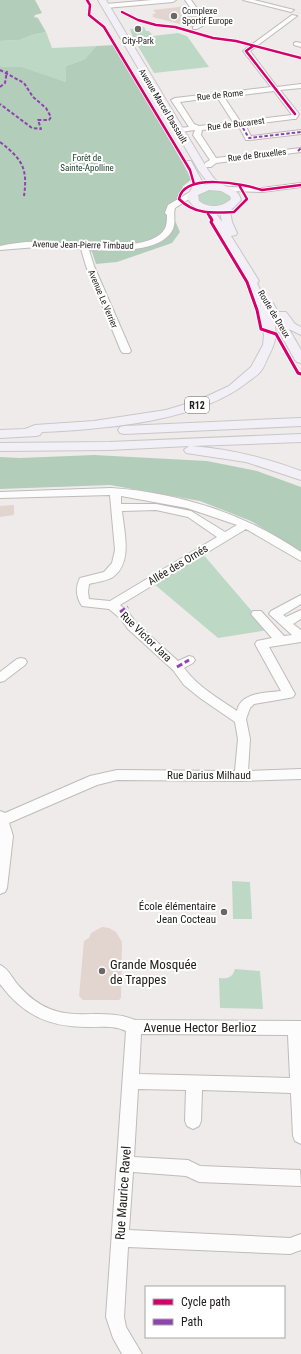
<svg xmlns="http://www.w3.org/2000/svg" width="301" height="1354" font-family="'Roboto Condensed',sans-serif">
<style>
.green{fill:#bdd9c5}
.forest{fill:#b2ceba}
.building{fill:#e2d4ce}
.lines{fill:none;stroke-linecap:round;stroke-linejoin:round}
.minor-casing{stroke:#bfbbba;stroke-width:2}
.major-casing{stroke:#c9c7c7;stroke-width:2}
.minor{fill:#fdfcfc;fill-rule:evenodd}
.major{fill:#f3eff6;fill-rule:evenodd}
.quiet-far1{stroke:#8e44ad;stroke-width:2;stroke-dasharray:3.5 2;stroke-linecap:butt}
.quiet{stroke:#8e44ad;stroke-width:3;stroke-dasharray:6 3;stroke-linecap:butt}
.cycleway-far1-casing{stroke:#fff;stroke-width:4}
.cycleway-casing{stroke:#fff;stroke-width:5}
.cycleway-far1{stroke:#d6006c;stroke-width:2.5}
.cycleway{stroke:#d6006c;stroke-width:3}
.poi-dot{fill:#6a6766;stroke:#fff;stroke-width:1.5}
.labels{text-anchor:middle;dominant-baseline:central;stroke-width:4;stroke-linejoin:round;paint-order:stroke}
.far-poi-label{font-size:9px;fill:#22201f;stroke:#fff;text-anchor:start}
.far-street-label{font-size:9px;fill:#22201f;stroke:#fff}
.far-park-label{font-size:9px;fill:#113c24;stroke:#fff}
.shield{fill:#fff;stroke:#646362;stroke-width:1}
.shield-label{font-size:10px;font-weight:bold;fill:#22201f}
.street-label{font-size:11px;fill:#22201f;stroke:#fff}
.poi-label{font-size:11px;fill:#22201f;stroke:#fff;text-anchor:end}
.near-poi-label{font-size:13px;fill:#22201f;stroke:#fff;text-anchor:start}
.near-street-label{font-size:13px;fill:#22201f;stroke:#fff}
</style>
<rect width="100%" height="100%" fill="#efebea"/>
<g class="green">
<path d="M144,27L146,31H149L153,36L178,33L187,36L209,67L154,73L133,38L130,29Z"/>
<path d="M46,32L52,48L96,46L85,59L66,66V82L21,68L5,67L0,66V41L20,40L32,35Z"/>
<path d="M209,189L227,192L232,199C223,209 211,206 199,204L195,195Z"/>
<path d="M202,553L268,630L218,638L154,584Z"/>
<path d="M232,881L250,882L252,919H233Z"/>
<path d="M235,969L260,971L263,1009L220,1008L219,978C228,979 232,978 235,969Z"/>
</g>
<g class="forest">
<path d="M0,0H35L42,13L35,15L34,17L38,18L46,32L32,35L20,40L0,41Z"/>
<path d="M115,45L192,179L183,186L173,216L180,232L172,243L117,262L96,264L90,246L0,247V66L5,67H21L66,82V66L85,59L96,46Z"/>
<path d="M94,455L207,461L257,471L301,487V552L251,521L200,501L110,485L0,489V457L20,458Z"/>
</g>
<g class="building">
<path d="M187,6L198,20L192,27L152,17L154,16L152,15L156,13L153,10Z"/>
<path d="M14,505V515L0,517V506Z"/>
<path d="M102,927L109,928L116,932L122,942L121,998L119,1000H83L79,996L84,941L89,938L91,933Z"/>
</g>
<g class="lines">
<defs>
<g id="minor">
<path d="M152,0H176L173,2L106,8L103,6L106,4Z"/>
<path d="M185,0H191L205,20L204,25L197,29H193V27L199,23V20Z"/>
<path d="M243,0H254L294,10L291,12Z"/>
<path d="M292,15L297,16L250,51L277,87L301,84V88L280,90L299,114L296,119H293L245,125L251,136L301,130V134L249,140H246L238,125L202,130L201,135L216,158L301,148V152L216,163L211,167H205V163L210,160L193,135L195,130L179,132L175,130L179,128L189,127L171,100L175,98L271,87L243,51ZM274,91L292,115L240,121L224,97ZM217,97L233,122L199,126L194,124L180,102Z"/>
<path d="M296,42L301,43V47L294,45V43Z"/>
<path d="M301,183V187L262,192L226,191L222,189L226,187L262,188Z"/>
<path d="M190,192H196L197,194L175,208C173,214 176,222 173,229C162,253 112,251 89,250L94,266L131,351L129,353H123L121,351L86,266L81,249L37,247L0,250V246C14,243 28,241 43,242C70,242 147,255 164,230C167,226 167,220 167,215L165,213L168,205Z"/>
<path d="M111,488C177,492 246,514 301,552V561L246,529L120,605L129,613L136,623L178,661L189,656L193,657L195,660L193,663L184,668C198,687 218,698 237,711C240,692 266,693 281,691L255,644L257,641L272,638L251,614L253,611H261L284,636L292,635L269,614L271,611L301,595V604L283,615L286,617L301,610V619L293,624L301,630V642L269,647L295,694L293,697L289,698L254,704L250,708L246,719L250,739L248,771L301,769V779L241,781L117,780L97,785L9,823L13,836L7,888L5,892L0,894V811L5,813L90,776L117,770L235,771L238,739L235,722L200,698L184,685L173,670L128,629L121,619L109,609L82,606C76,597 75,588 80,578L104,572L112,563L115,550L110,495L0,498V492ZM121,496L187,508L237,525L225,532L191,511L156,504H121ZM156,510L188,517L217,537L110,601L89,599L88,592L89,584C96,582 107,581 113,577C133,562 124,532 122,511Z"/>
<path d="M21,658L25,659L27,662L25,665L4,681L0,682V672L17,659Z"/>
<path d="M0,965C8,968 12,978 18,985C27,995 37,1004 50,1009C77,1020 107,1008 135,1020L301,1021V1144L295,1141L293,1136L291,1093L202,1090L201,1121L199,1126L193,1129L187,1126L185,1121L186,1090L138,1089L134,1157L188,1160L200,1166L300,1170L301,1186L199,1182L186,1176L133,1172L129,1230L290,1238L301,1234V1250L290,1254L128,1247L124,1317L126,1327L142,1354H122L113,1338L106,1317L126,1031C114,1025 100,1027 87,1027C49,1027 23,1015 0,984ZM141,1034L288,1035L290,1078L139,1074Z"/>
</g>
<g id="major">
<path d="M98,0H106L208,170C211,174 213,178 217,181C225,188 238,187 241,200L230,211L232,222L237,233L236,235L231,236L259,281L257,283L266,303H273L278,312H286L295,324L301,327V335L289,329L301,350V363L297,362L295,360L274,322C278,336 274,346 268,357C266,362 264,367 261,371C258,375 253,378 249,381C199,422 105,429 42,432L40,435L36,436L0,438V430L25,429L35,425L94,421L166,410L199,400L229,386L251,367L263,345L264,335L261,317L249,291L244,273L205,211C196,209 191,205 187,197L194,184L183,163L185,161H191L204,185L209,184L199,171ZM209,190L221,191L230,196L231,199C222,208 208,208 199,201L198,195ZM220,211L222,222L215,212Z"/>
<path d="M301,418V426L124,434L120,433L118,430L120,427L124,426Z"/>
<path d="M301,434V442L192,446C230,449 266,458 301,471V480L246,462L186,453L184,450L189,446L109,450L0,451V443L109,442Z"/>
</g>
</defs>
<use href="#minor" class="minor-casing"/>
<use href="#major" class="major-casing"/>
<use href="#minor" class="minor"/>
<use href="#major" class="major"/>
<g class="quiet-far1">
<path d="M0,70L24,83L33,97L46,108L51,117L49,120H38L41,129L32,128L0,104"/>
<path d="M0,87L5,83L7,71"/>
<path d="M240,123L249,138L301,132"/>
<path d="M0,142C22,159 28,168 24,196"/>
<path d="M298,151L301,148"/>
</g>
<g class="quiet">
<path d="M120,612L128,607"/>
<path d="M177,667L189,660"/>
</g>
<defs>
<g id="cycleway-far1">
<path d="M87,0L90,5L89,15L104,27L190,170L194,184"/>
<path d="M122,12L138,20L156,25L175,27L213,38L236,41L301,58"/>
<path d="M253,46L246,51L295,114"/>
<path d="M239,185L247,199L234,212C213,213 195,215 179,199C184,172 244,184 262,190L301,185"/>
<path d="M208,214L211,218"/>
</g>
<path id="cycleway" d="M210,217L212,220L211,222L247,282L257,310L261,329L276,334L298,373L301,374"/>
</defs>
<use href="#cycleway-far1" class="cycleway-far1-casing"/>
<use href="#cycleway" class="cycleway-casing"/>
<use href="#cycleway-far1" class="cycleway-far1"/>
<use href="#cycleway" class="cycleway"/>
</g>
<g class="poi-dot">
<circle cx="174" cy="16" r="4"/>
<circle cx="138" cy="29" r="4"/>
<circle cx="224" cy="912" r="4"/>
<circle cx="102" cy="971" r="4"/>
</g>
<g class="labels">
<g class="far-poi-label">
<text x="182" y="11">Complexe<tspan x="182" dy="10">Sportif Europe</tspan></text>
<text x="138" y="41" text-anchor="middle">City-Park</text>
</g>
<g class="far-street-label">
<text transform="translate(220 95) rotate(-6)">Rue de Rome</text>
<text transform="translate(163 106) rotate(59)">Avenue Marcel Dassault</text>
<text transform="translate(236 124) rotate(-7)">Rue de Bucarest</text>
<text transform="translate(257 155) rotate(-7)">Rue de Bruxelles</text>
<text transform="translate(83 245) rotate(1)">Avenue Jean-Pierre Timbaud</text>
<text transform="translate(103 299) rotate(67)">Avenue Le Verrier</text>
<text transform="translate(274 314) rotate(59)">Route de Dreux</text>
</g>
<g class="far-park-label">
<text x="87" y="158">Forêt de<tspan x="87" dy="10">Sainte-Apolline</tspan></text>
</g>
<rect class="shield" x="185" y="397" width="24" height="16" rx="3"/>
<g class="shield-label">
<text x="197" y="405">R12</text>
</g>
<g class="street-label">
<text transform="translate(178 565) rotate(-31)">Allée des Ornés</text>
<text transform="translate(146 637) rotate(44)">Rue Victor Jara</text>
<text x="209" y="775">Rue Darius Milhaud</text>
</g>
<g class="poi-label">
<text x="216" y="906">École élémentaire<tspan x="216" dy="13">Jean Cocteau</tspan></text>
</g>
<g class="near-poi-label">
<text x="110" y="964">Grande Mosquée<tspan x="110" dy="15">de Trappes</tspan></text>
</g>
<g class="near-street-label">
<text x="200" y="1027">Avenue Hector Berlioz</text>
<text transform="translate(123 1193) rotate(-86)">Rue Maurice Ravel</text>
</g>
</g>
<rect x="145" y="1286" width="140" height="52" fill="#ffffff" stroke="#a7a6a5"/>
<rect x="153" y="1299" width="20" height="6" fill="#d6006c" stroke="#a7a6a5"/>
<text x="181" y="1306" font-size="12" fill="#22201f">Cycle path</text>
<rect x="153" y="1319" width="20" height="6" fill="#8e44ad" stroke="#a7a6a5"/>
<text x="181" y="1326" font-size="12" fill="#22201f">Path</text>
</svg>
